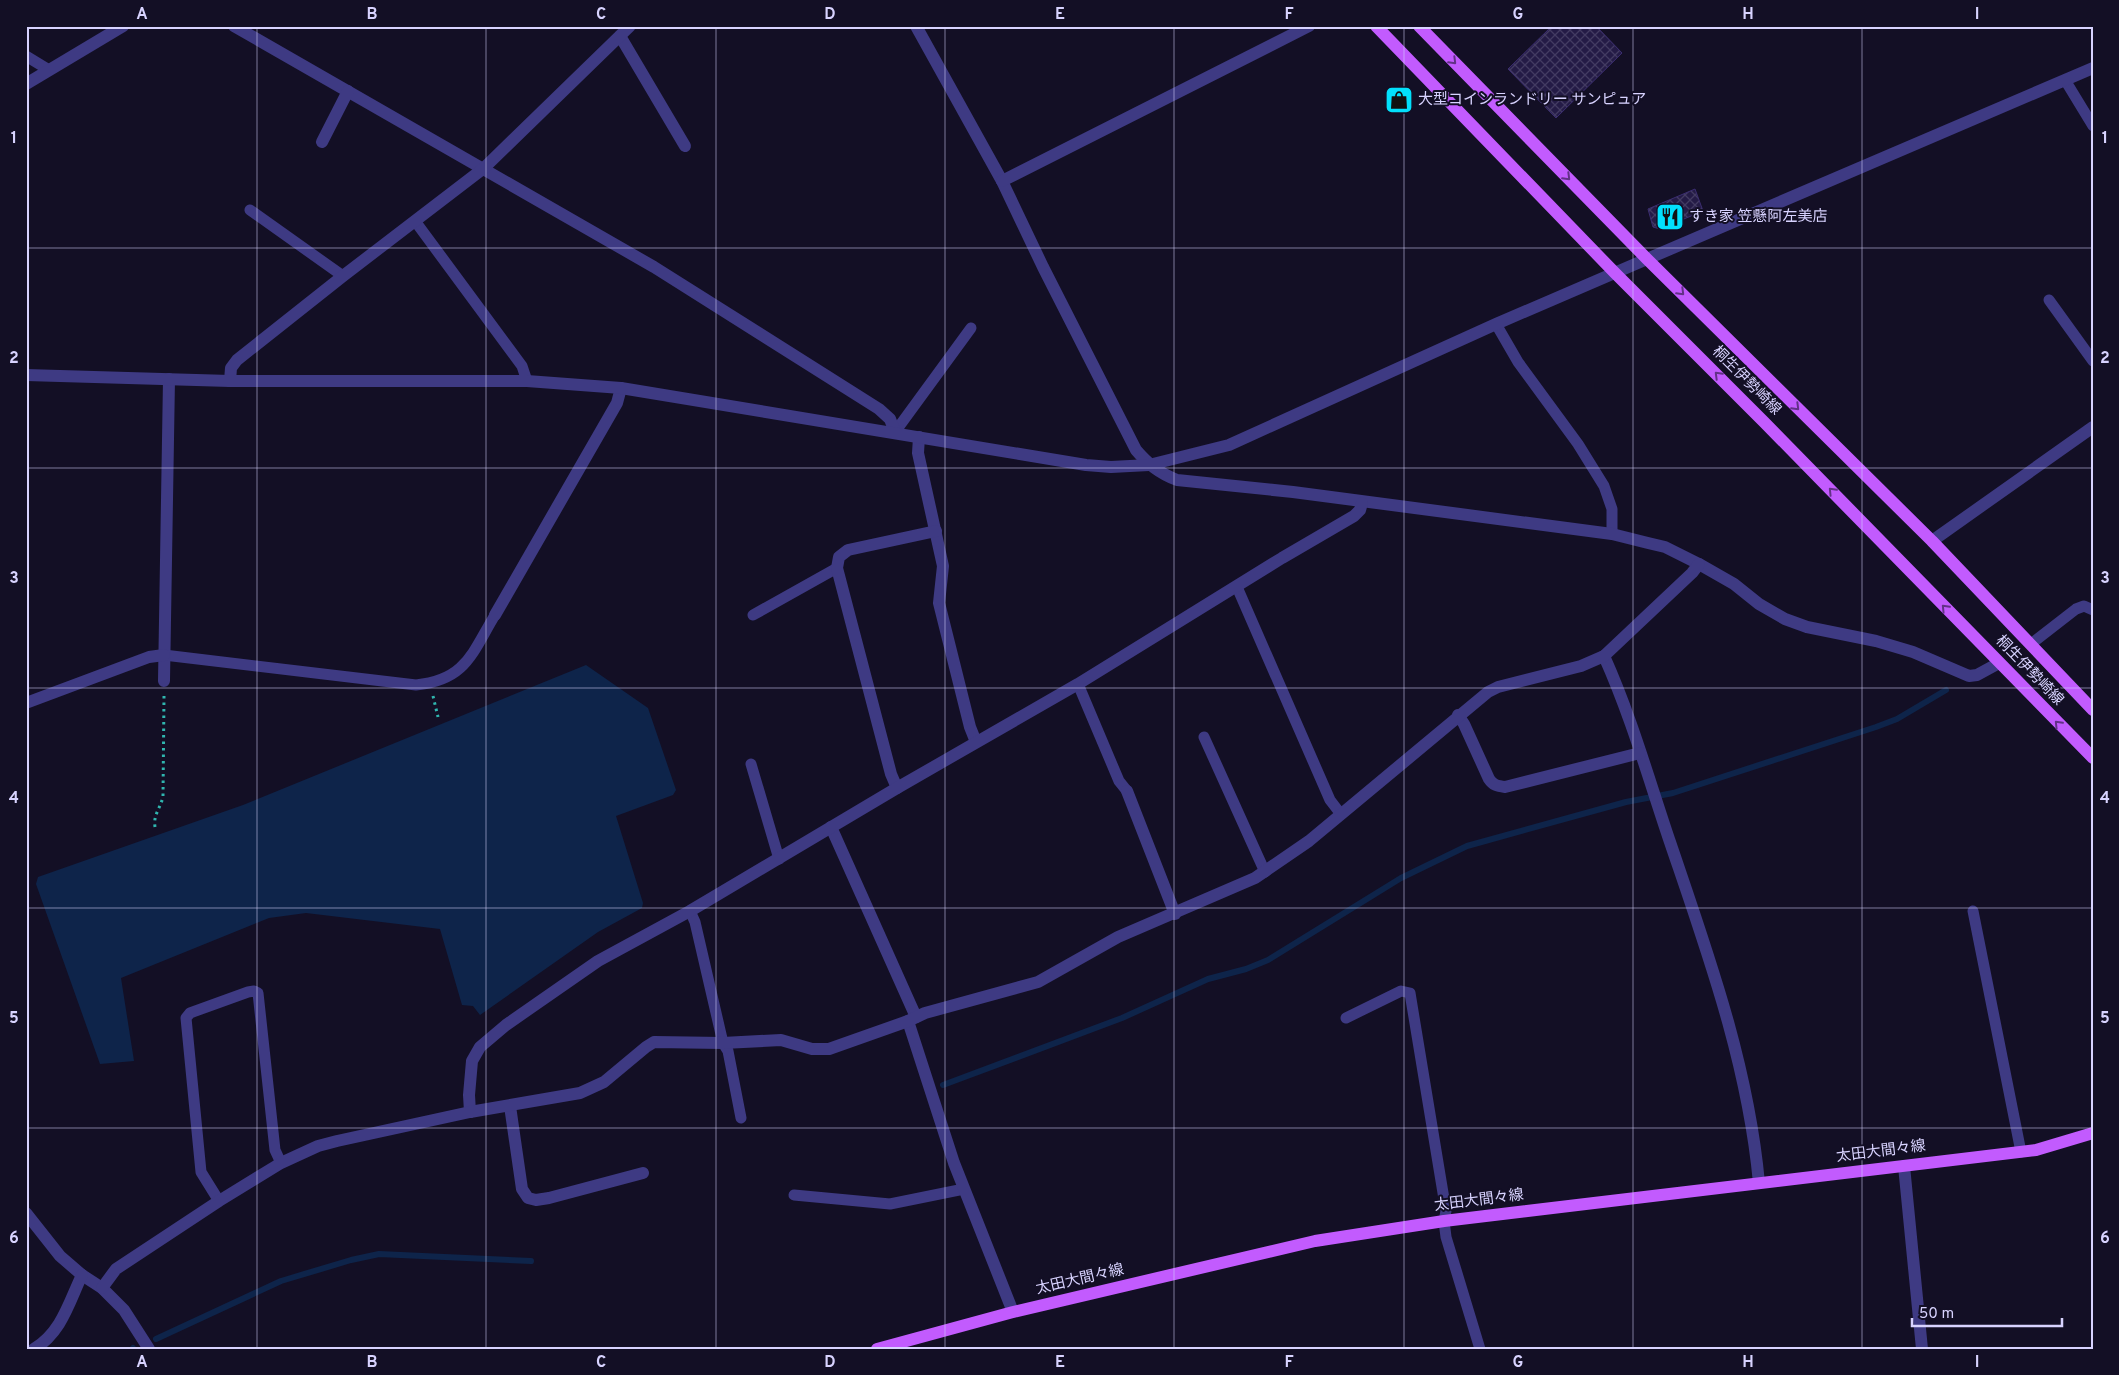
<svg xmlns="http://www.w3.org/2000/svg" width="2119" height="1375" font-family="Overpass,'Noto Sans JP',sans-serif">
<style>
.water{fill:#0e244a}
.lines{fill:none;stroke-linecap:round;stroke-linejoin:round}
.stream{stroke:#0e244a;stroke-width:6}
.building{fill:url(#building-cross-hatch);stroke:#3b2d71}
.path{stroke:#30b6af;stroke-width:3;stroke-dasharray:2.5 4;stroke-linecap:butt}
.service{stroke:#3e3a83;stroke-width:11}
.minor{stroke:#3e3a83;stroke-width:12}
.tertiary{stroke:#3e3a83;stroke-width:12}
.primary{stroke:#c25bfe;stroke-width:12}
.oneway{stroke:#623187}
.grid{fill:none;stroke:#d8d3ff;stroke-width:1;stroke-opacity:0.55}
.labels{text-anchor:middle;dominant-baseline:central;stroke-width:4;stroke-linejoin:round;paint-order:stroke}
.poi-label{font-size:15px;fill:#d8d3ff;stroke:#130f25;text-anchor:start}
.street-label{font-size:15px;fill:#d8d3ff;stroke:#130f25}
.neatline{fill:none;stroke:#d8d3ff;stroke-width:2}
.grid-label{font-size:16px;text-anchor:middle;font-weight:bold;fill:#d8d3ff}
</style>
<defs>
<pattern id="building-cross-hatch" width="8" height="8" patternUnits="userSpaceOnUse" patternTransform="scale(1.25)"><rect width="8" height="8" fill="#241b46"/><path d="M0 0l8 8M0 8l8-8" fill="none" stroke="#433b62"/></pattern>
</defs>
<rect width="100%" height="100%" fill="#130f25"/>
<path class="water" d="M586,665L648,708L676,790L673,795L616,816L643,903L642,908L598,932L480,1015L473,1006L462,1005L440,929L306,913L269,918L121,978L134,1061L100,1064L36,884L38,877L243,805Z"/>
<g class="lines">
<g class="stream">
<path d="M943,1085L1122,1018L1208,979L1246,969L1268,960L1401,878L1467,846L1626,802L1673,793L1876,727L1897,719L1946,690"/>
<path d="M156,1339L281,1281L351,1260L379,1254L531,1261"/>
<path d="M132,1349L133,1348"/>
</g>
</g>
<g class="building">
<path d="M1552,26H1596L1622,53L1556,118L1508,69Z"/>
<path d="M1695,189L1703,211L1660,229L1653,227L1648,209Z"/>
</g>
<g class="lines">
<g class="path">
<path d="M433,696L438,717"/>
<path d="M155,827C153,814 161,808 163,796L164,696"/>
</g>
<g class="service">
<path d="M26,56L49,70"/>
<path d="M2065,80L2093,126"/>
<path d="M250,210L343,276"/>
<path d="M415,221L522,366L527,381"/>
<path d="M2049,300L2093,361"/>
<path d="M1496,324L1518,362L1578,444L1604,486L1612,509V534"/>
<path d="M895,432L971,328"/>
<path d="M1237,587L1330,800L1340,813"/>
<path d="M753,615L837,568"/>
<path d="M2031,644L2076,609L2084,606L2093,610"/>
<path d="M164,655L416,685C466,680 472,653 495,615"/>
<path d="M1078,684L1119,781L1127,791"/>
<path d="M1204,737L1265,872"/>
<path d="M751,764L779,859"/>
<path d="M690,911L695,922L723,1043L728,1051L741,1118"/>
<path d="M1973,911L2021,1152"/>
<path d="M1346,1018L1401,991L1410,993L1446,1211L1444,1221L1446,1237L1480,1349"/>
<path d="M794,1195L890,1204L964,1189"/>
<path d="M219,1201L201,1172L186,1018L190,1013L248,992L254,991L258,993L275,1150L281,1163"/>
</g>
<g class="minor">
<path d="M234,26L654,267L879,409L890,419L895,432"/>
<path d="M916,26L1002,181L1043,267L1136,450C1148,464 1159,473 1177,480L1293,492L1612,534L1648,543L1665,547L1699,564L1734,584L1759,604L1785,619L1807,627L1876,641L1913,652L1969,676L1977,675L1999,663"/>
<path d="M620,36L685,146"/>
<path d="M26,84L123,26"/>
<path d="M322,142L348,91"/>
<path d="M1002,181L1309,26"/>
<path d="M1647,259L2093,68"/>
<path d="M230,381L231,368L237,360L343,276L484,168L630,26"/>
<path d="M919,437L918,453L943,566L939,603L970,727L976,742"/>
<path d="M1932,541L2093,427"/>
<path d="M495,615L617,403L621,388"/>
<path d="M1604,656C1631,716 1649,780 1670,842C1708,954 1748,1064 1759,1183"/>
<path d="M164,681L169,379"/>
<path d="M26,703L149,657L164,655"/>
<path d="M1458,715L1464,724L1489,779C1493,785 1497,786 1505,787L1640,753"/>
<path d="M897,788L891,774L837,568L839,557L848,550L936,531"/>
<path d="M1127,791L1175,914"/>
<path d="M831,827L916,1017"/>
<path d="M908,1021L954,1163L1013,1312"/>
<path d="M510,1106L522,1189L528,1198L536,1200L549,1198L643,1173"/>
<path d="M470,1112L469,1095L472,1061L480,1047L506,1025L598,961L690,911L897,788L1078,684L1282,558L1354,516L1360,510L1362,503"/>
<path d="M1904,1166L1922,1349"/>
<path d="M26,1213L60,1256L82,1275L102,1288L124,1310L149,1349"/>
<path d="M102,1288L116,1269L219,1201L281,1163L318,1146L337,1141L470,1112L580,1093L604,1082L646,1047L654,1042L723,1043L781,1040L812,1049H829L908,1021L925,1013L1038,982L1118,937L1255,878L1309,841L1488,692L1498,687L1581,666L1604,656L1692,573L1699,564"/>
<path d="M34,1349C62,1332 69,1302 82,1275"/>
</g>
<path class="tertiary" d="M26,375L230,381H527L621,388L1086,465L1111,467L1149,465L1229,445L1496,324L1647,259"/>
<g class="primary">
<path d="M1376,26L1615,273L1764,422L2093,758"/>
<path d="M1419,26L1647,259L1932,541L2093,710"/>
<path d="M877,1349L1013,1312L1315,1241L1444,1221L2036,1150L2093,1133"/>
</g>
</g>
<defs><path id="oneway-chevron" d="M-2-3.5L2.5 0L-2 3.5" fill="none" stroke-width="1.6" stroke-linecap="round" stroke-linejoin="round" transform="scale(1.25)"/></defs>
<g class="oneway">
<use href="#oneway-chevron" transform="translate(1453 61) rotate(45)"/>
<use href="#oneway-chevron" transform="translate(1567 177) rotate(45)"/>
<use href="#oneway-chevron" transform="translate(1681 292) rotate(45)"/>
<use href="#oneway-chevron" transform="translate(1718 375) rotate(-135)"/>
<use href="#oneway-chevron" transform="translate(1796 407) rotate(45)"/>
<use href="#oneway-chevron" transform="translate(1832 491) rotate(-134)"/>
<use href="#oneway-chevron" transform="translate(1945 608) rotate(-134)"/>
<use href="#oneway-chevron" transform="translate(2058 724) rotate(-134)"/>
</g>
<path class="grid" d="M257,26V1349M486,26V1349M716,26V1349M945,26V1349M1174,26V1349M1404,26V1349M1633,26V1349M1862,26V1349M26,248H2093M26,468H2093M26,688H2093M26,908H2093M26,1128H2093"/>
<defs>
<symbol id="shop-square" viewBox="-11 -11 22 22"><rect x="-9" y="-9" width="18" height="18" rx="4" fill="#02e0fc" stroke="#130f25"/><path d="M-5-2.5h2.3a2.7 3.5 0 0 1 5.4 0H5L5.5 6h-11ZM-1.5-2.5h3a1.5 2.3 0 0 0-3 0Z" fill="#111"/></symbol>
<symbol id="restaurant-square" viewBox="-11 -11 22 22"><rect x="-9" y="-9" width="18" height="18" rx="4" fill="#02e0fc" stroke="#130f25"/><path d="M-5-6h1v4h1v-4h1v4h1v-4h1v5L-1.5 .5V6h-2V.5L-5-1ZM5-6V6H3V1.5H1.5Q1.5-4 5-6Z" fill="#111"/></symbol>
</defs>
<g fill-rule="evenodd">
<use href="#shop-square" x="1383" y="84" width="32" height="32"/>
<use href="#restaurant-square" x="1654" y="201" width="32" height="32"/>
</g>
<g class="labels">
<g class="poi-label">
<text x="1418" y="100">大型コインランドリー サンピュア</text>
<text x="1689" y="217">すき家 笠懸阿左美店</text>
</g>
<g class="street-label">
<text transform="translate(1746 381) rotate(45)">桐生伊勢崎線</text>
<text transform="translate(2029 671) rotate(46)">桐生伊勢崎線</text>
<text transform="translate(1881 1152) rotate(-7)">太田大間々線</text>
<text transform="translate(1479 1201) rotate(-7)">太田大間々線</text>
<text transform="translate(1080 1280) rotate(-13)">太田大間々線</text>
</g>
</g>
<rect width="2119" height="1375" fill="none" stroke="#130f25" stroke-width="55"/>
<path d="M1912 1318v8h150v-8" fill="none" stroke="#d8d3ff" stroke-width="2.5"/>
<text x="1919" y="1318" font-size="15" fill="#d8d3ff" stroke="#130f25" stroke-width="4" paint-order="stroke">50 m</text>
<rect x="28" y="28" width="2064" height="1320" class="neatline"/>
<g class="grid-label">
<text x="142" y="19">A</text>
<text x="372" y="19">B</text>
<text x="601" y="19">C</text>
<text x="830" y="19">D</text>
<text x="1060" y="19">E</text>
<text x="1289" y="19">F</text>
<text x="1518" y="19">G</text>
<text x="1748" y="19">H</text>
<text x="1977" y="19">I</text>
<text x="14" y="143">1</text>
<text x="2105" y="143">1</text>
<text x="14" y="363">2</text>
<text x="2105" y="363">2</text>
<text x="14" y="583">3</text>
<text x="2105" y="583">3</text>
<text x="14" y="803">4</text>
<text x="2105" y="803">4</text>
<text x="14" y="1023">5</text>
<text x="2105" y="1023">5</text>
<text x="14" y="1243">6</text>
<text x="2105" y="1243">6</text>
<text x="142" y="1367">A</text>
<text x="372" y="1367">B</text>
<text x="601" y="1367">C</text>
<text x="830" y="1367">D</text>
<text x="1060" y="1367">E</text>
<text x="1289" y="1367">F</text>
<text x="1518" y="1367">G</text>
<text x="1748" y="1367">H</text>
<text x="1977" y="1367">I</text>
</g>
</svg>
